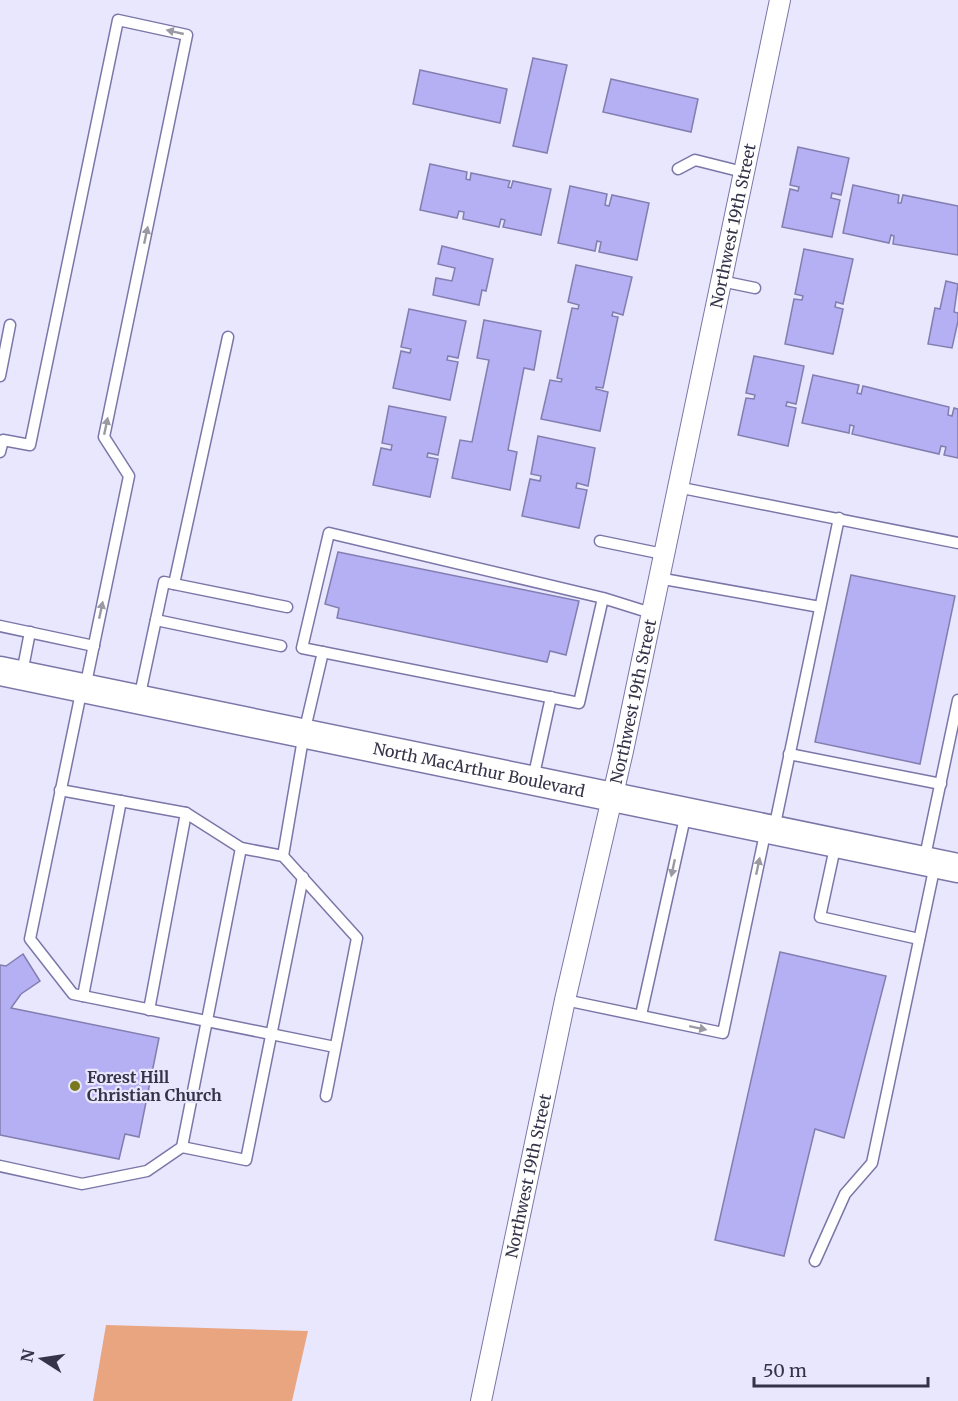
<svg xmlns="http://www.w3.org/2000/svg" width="958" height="1401" font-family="Merriweather,serif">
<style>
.forest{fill:#e9a480}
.building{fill:#b5aff3;stroke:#827eb0;stroke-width:1.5}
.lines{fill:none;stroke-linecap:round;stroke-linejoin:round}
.lane-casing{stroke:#7b76a8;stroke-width:13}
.street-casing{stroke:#7b76a8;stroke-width:22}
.secondary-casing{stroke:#7b76a8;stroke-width:31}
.lane{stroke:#fff;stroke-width:10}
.street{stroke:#fff;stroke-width:20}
.secondary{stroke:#fff;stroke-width:28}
.oneway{fill:#9a99a4}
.poi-dot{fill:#7a781e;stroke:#e8e7fd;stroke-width:2}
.labels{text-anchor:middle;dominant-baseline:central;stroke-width:4.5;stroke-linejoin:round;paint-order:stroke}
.street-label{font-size:16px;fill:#353348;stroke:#e8e7fd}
.poi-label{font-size:16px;font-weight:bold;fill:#353348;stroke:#e8e7fd;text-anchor:start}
</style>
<rect width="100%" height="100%" fill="#e8e7fd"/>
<path class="forest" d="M106,1325L308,1331L292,1401H93Z"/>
<g class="building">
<path d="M533,58L567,65L547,153L513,146Z"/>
<path d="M420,70L507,89L500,123L413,104Z"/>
<path d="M611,79L698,99L691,132L603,112Z"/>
<path d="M798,147L849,158L841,195L832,193L831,198L840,200L832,237L782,227L790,189L798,191L799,187L790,185Z"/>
<path d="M430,164L467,172L466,179L470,180L471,173L510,181L508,187L511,188L513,181L551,189L541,235L503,227L505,220L501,219L499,227L463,219L464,212L459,211L457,218L420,210Z"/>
<path d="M853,185L899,195L898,203H901L903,195L958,206V255L893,244L894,236L891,235L889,243L843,233Z"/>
<path d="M570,186L607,194L605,205L609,206L612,195L649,203L637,260L599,252L601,242L597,241L595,251L558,243Z"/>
<path d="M442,246L493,259L486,291L482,290L479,305L433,295L436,278L452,281L455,268L438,264Z"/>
<path d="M804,249L853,259L843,304L836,302L835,307L843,309L833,354L785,344L794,299L802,300L803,296L795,294Z"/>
<path d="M576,265L632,277L623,315L613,312L612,316L618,317L603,388L596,387V389L608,392L600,431L541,419L550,380L561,382L562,379L557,378L572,308L578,309L579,305L568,302Z"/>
<path d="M946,281L958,284L954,312L958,313V321L952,348L928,344L935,308L940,309Z"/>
<path d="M409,309L466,321L458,358L448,356L447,360L458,362L450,400L393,388L401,351L410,353L411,349L401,347Z"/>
<path d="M484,320L541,331L534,370L524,368L508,450L517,452L510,490L452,478L460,440L472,442L489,360L477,358Z"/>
<path d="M754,356L804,366L796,404L787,402L786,406L796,408L788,446L738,435L746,398L754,399L755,395L746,393Z"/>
<path d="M813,375L859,385L857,393L861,394L863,386L949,407L948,415L952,416L954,408L958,409V458L944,455L946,447L941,446L939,454L852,434L854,426L850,425L849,433L802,423Z"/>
<path d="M389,406L446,417L438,455L428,453L427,457L438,459L430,497L373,485L381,448L391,450L392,445L382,443Z"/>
<path d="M538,436L595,448L588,486L577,483L576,488L587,490L579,528L522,516L530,479L540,481L541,476L531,474Z"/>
<path d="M338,552L579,601L566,655L550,651L547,662L337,618L339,608L325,604Z"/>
<path d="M851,575L955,596L920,764L815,742Z"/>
<path d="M780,952L886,976L844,1138L815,1129L784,1256L715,1240Z"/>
<path d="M23,954L40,981L21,994L11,1008L159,1038L139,1137L125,1134L119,1159L0,1135V965L6,966Z"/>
</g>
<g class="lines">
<defs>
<g id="lane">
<path d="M678,169L695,160L743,172"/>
<path d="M721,281L755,288"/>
<path d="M0,376L10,325"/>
<path d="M0,452L3,440L30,445L118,20L187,35L104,437L129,476L85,688"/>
<path d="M677,487L958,543"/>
<path d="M600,541L663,554"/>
<path d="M658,578L820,607"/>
<path d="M174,584L228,337"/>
<path d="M603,598L579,703L302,648L329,533L603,598L651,613"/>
<path d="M156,620L281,646"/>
<path d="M0,626L94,646"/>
<path d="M22,673L30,632"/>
<path d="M82,688L30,939L73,994L335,1047"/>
<path d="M139,699L164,582L287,607"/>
<path d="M789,754L941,784"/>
<path d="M533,779L551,697"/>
<path d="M60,790L186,813L241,848L283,856L357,938L326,1096"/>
<path d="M774,829L839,518"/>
<path d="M836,843L820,917L919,939"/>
<path d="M283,856L304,733L323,652"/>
<path d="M924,861L958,700"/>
<path d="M83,996L121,801"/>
<path d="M565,1000L723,1033L766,829"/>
<path d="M149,1010L186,813"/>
<path d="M641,1015L686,813"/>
<path d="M182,1147L246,1160L303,877"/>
<path d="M0,1166L82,1184L147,1171L182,1147L241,848"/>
<path d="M815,1261L845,1194L872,1163L935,865"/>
</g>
<g id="street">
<path id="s1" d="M481,1401L565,1000L623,751L780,0"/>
</g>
<g id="secondary">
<path id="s2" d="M0,671L958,868"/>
</g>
</defs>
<use href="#lane" class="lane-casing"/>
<use href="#street" class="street-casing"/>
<use href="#secondary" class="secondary-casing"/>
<use href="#lane" class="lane"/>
<use href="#street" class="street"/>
<use href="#secondary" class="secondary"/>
</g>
<defs><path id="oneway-solid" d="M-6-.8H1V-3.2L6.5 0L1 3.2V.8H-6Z" transform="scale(1.5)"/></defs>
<g class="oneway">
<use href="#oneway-solid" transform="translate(175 32) rotate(-167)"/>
<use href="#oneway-solid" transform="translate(146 235) rotate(-78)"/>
<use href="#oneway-solid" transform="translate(106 426) rotate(-78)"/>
<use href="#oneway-solid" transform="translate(101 610) rotate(-78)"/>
<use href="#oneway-solid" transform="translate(758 866) rotate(-78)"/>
<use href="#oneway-solid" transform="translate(673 868) rotate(102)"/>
<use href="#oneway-solid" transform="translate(698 1028) rotate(12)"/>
</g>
<circle class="poi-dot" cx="75" cy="1086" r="6"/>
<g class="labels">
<g class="street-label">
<text stroke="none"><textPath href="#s1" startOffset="1202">Northwest 19th Street</textPath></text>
<text stroke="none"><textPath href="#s1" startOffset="716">Northwest 19th Street</textPath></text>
<text stroke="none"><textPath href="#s2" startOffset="489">North MacArthur Boulevard</textPath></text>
<text stroke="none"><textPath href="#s1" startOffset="230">Northwest 19th Street</textPath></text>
</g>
<g class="poi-label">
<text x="87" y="1077">Forest Hill<tspan x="87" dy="18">Christian Church</tspan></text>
</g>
</g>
<g transform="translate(42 1359) rotate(282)" stroke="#e8e7fd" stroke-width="4.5" paint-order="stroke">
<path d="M0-4.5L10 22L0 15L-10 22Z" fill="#353348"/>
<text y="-9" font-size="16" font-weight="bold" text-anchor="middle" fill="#353348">N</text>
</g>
<path d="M754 1377v9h174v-9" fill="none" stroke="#353348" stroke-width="3"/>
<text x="763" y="1377" font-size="18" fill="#353348" stroke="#e8e7fd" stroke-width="4.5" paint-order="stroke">50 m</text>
</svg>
